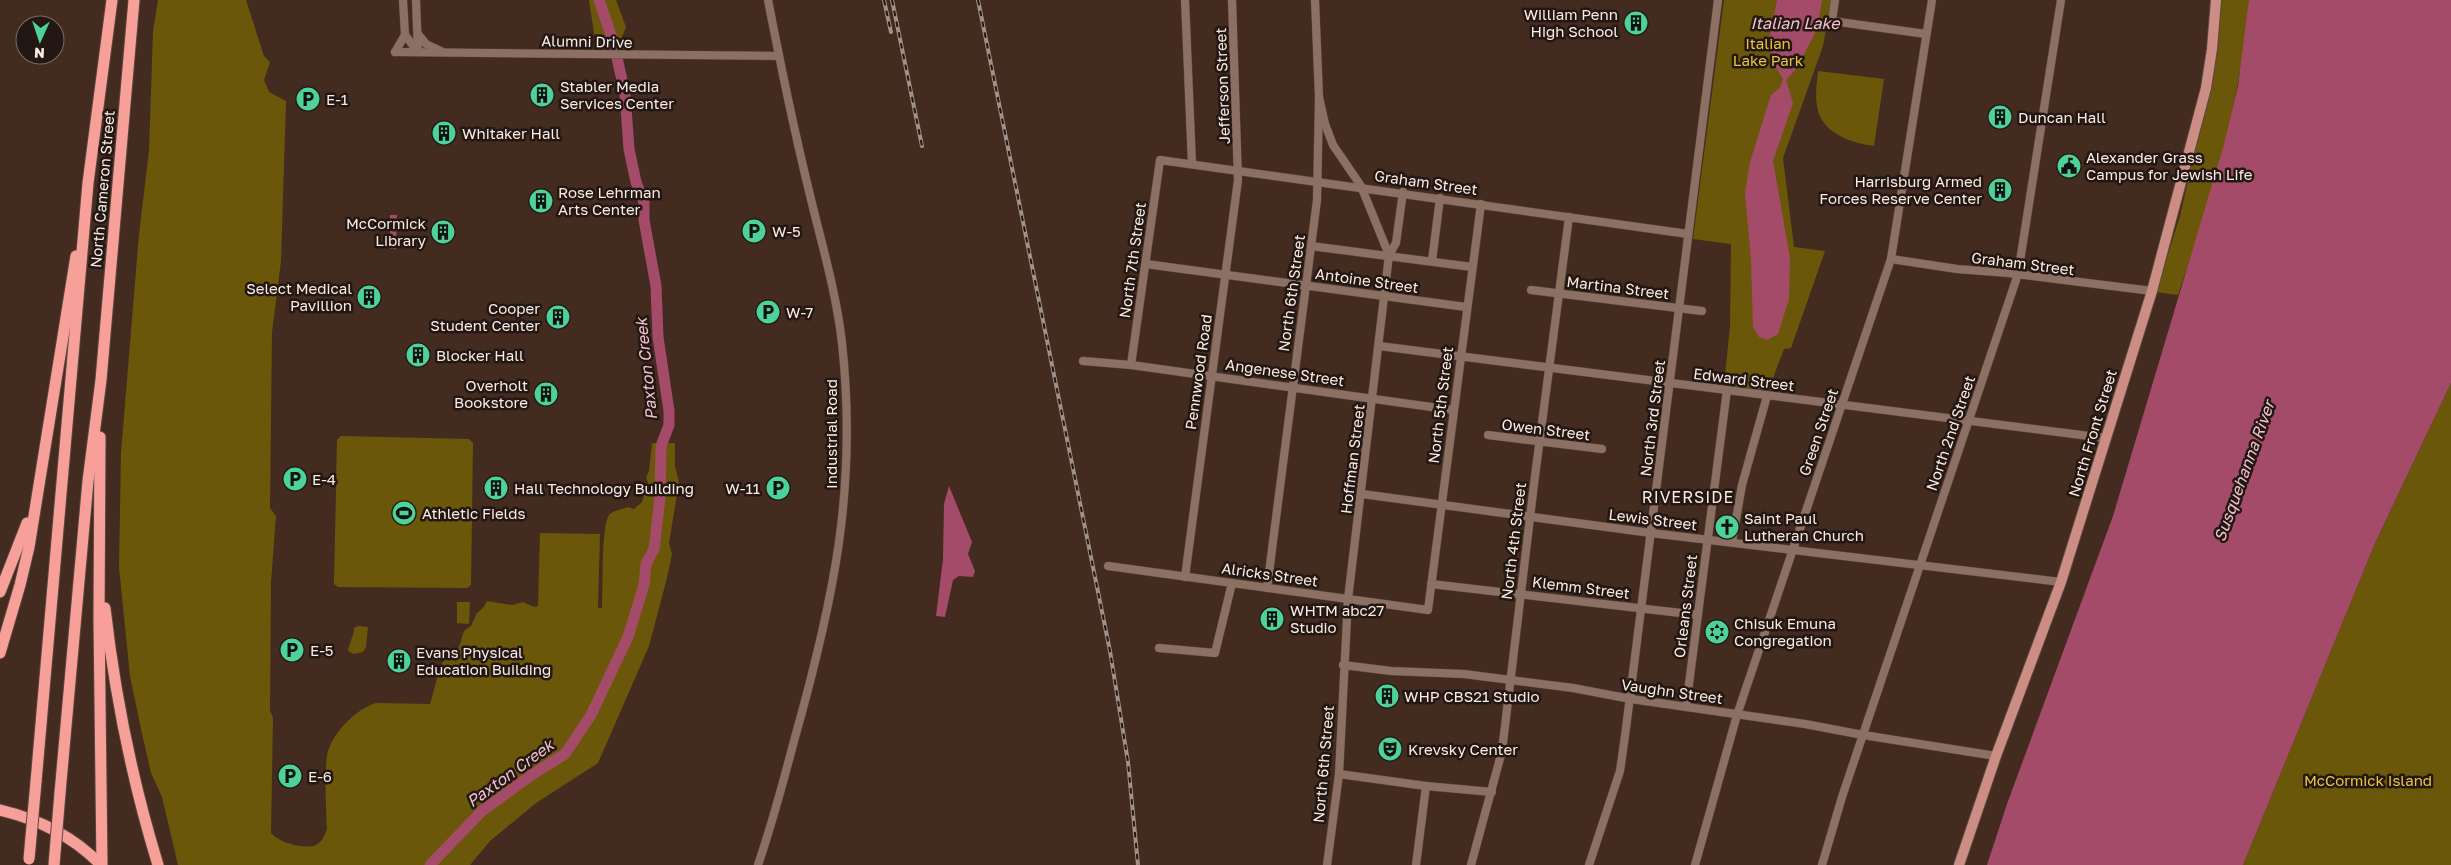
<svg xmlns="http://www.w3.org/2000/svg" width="2451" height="865" font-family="'Golos Text',sans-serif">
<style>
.green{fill:#6b5709}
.water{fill:#a44b69}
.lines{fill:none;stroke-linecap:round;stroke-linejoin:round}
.river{stroke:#a44b69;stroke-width:11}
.minor-casing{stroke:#5b473d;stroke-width:9}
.major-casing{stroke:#5b473d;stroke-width:12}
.highway-casing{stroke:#5b473d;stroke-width:13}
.minor{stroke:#8c7063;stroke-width:8}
.major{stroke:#cc8d84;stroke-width:10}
.highway{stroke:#f7a09a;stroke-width:11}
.rail-casing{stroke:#a38f86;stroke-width:4}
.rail{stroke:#221712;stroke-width:2;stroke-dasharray:5.5;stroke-linecap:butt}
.highway-bridge-casing{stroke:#5b473d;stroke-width:13;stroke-linecap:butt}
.highway-bridge{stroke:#f7a09a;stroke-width:11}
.labels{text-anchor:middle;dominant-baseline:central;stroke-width:5;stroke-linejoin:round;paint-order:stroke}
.poi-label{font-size:15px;fill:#fbebe3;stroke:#221712;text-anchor:start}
.street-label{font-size:15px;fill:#fbebe3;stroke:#221712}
.park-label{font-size:15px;fill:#eac43d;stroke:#221712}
.water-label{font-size:16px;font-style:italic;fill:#f4c1cf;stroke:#221712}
.neighbourhood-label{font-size:16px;letter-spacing:1px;fill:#fbebe3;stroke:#221712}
</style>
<rect width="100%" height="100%" fill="#432b20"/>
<g class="green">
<path d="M158,0H246L264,56L270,62L264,80L269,92L286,101L281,261L272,332L270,508L276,516L271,582L270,710L273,718L271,833C278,842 304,850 316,845C322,842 325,835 327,829C326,815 324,762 328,751C334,732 356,709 376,703L430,704L441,664L459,647L464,631L471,626L477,613L483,608L487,601L512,605L523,602L534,607L538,606L540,533L600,534L598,608H602C603,591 601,526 609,515C613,510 622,510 627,507L634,509L642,502L648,483L646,477L649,471L652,443H675V466L679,482L669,543L672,554L667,578L649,646L598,763L536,803L490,841L470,865H178L162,797L151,773L141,729L130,676L119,567L121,453L139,234L149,151L153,32Z"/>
<path d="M589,0H616L626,27L622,37L624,49H600L594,33Z"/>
<path d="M1724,0H1833L1830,21L1827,24L1823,46L1783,158L1794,247L1825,251L1791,348L1784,349L1768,391L1724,385L1730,326L1731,244L1693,239Z"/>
<path d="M2219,0H2249C2242,101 2210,200 2178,295L2156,292L2180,216L2218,50Z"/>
<path d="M1818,71L1884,79L1874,146C1851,143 1821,133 1817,106C1815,94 1817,82 1818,71Z"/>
<path d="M2451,383V865H2243L2376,541Z"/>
<path d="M341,436L469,439L473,443L471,585L467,588L338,587L334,584L337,440Z"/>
<path d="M457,602H470L469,624L457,623Z"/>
<path d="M358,626L368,627L366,647L363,652L354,654L348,651C349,643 354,636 354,628Z"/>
</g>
<g class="water">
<path d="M1777,0H1822L1817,29L1797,68L1786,80L1793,103L1773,161L1790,258L1789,299L1778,334L1767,340L1759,337L1753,327L1751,260L1745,193L1750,162L1771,95L1780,88L1783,79L1772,61L1769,40Z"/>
<path d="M2249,0H2451V383L2376,541L2243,865H1987L2007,804L2113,516L2223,148L2238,86Z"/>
<path d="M390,215H397L396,249H390Z"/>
<path d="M949,486L972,542L968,554L975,571L973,577L959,576L953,580L945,617L936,616L943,559L944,504Z"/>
</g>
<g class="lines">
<path class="river" d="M430,865L482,811L533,774L565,754L591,715L628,637L644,585L646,564L654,549L660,498L661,446L669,425V411L658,337L656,286L644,220V202L636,182L629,149L625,94L614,44L599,0"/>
<defs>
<g id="minor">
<path d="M403,0L405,35L418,52"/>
<path d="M416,0L418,52"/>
<path d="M1185,0L1192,164"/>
<path d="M1835,0L1832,21L1926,34"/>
<path d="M418,34L426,44L441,51"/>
<path d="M395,52L779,56"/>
<path d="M395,52L405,35"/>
<path d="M1319,97L1325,124L1333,145L1361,186L1389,255L1348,599L1339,774L1327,865"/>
<path d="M1311,246L1472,267"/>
<path d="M1389,255L1396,243L1403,192"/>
<path d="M1891,259L1957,269L2008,273L2152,291"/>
<path d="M1432,261L1440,198"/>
<path d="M1146,264L1466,307"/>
<path d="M1531,290L1702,311"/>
<path d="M1379,346L2105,438"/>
<path d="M1083,361L1131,365L1453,410"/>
<path d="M1131,365L1160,160L1688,234"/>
<path d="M1488,435L1602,449"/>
<path d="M1362,494L1651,533L2061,582"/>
<path d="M1732,542L1742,485L1767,396"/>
<path d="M1108,566L1428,610L1481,204"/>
<path d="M1185,577L1238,180L1232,0"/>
<path d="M1431,584L1698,615"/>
<path d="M1267,588L1317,200L1319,97L1315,0"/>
<path d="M1159,648L1215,653L1232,583"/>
<path d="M1343,665L1391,671L1464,674L1573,688L1631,699L1805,724L1863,735L1996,756"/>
<path d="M1686,707L1727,390"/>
<path d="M1339,774L1426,786L1492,792"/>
<path d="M758,865C772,824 783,783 794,741C833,603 858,488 842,343C836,290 820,238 808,187C793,125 780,62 768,0"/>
<path d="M1416,865L1426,786"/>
<path d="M1471,865L1502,751L1535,476L1569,217"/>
<path d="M1589,865L1620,771L1625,736L1718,0"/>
<path d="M1695,865L1737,715L1891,259L1932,0"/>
<path d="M1822,865L1842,797L2018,274L2061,0"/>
</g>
<path id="major" d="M1959,865L1996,756L2061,582L2152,291L2206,88L2212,49L2216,0"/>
<g id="highway">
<path d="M100,437L99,619L102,865"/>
<path d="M0,592L27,523"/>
<path d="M105,608C115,696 132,780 158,865"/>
<path d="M0,653L20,585L29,547L76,256"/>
<path d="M36,782L88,183L112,0"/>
<path d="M60,793L88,481L101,380L134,0"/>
<path d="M0,810C38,819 74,837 101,865"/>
</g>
</defs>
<use href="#minor" class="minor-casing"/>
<use href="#major" class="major-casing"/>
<use href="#highway" class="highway-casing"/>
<use href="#minor" class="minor"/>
<use href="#major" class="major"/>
<use href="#highway" class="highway"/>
<defs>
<g id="rail">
<path d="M884,0L891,32"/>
<path d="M892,0L922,146"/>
<path d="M978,0L1110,651L1128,762L1138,865"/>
</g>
</defs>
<use href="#rail" class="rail-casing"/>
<use href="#rail" class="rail"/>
<defs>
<g id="highway-bridge">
<path d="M29,859L36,782"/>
<path d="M54,865L60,793"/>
</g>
</defs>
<use href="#highway-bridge" class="highway-bridge-casing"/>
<use href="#highway-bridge" class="highway-bridge"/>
</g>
<defs>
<symbol id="building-disc" viewBox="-11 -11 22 22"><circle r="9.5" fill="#4dd39a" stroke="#221712"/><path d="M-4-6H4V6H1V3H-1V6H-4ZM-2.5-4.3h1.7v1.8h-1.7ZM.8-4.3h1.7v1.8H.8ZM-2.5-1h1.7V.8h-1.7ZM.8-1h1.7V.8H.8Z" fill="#111"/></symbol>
<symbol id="parking-disc" viewBox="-11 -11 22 22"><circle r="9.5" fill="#4dd39a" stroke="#221712"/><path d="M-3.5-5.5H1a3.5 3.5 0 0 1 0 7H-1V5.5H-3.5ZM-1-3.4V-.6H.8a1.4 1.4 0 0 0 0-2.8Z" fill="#111"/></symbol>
<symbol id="civic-disc" viewBox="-11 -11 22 22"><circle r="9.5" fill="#4dd39a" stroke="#221712"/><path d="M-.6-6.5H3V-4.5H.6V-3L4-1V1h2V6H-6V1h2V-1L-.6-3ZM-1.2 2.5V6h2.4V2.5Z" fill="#111"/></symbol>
<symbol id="stadium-disc" viewBox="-11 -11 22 22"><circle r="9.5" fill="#4dd39a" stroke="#221712"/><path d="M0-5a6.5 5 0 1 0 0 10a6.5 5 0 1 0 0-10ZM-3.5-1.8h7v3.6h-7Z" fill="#111"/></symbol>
<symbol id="church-disc" viewBox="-11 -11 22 22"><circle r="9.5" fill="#4dd39a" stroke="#221712"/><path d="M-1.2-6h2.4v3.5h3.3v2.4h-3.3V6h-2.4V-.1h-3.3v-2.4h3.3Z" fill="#111"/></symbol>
<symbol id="synagogue-disc" viewBox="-11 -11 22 22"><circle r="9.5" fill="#4dd39a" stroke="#221712"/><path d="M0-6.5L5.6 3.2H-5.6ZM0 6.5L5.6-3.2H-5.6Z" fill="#111"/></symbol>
<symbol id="theatre-disc" viewBox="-11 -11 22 22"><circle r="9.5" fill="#4dd39a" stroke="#221712"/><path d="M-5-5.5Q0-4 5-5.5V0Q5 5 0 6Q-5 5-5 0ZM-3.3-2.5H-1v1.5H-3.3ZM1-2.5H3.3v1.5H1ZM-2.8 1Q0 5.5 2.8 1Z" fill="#111"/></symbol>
</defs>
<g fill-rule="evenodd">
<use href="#building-disc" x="1622" y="9" width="28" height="28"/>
<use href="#building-disc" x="528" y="81" width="28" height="28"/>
<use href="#parking-disc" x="294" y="85" width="28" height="28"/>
<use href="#building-disc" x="1986" y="103" width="28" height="28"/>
<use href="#building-disc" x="430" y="119" width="28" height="28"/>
<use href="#civic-disc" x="2055" y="152" width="28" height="28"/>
<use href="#building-disc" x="1986" y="176" width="28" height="28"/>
<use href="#building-disc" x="527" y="187" width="28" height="28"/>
<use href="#parking-disc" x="740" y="217" width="28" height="28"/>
<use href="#building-disc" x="429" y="218" width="28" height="28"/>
<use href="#building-disc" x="355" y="283" width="28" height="28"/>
<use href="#parking-disc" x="754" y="298" width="28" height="28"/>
<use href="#building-disc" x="544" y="303" width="28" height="28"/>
<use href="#building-disc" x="404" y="341" width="28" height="28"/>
<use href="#building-disc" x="532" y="380" width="28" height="28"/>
<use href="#parking-disc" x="281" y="465" width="28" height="28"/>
<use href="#building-disc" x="482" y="474" width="28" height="28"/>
<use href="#parking-disc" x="764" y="474" width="28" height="28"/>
<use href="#stadium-disc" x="390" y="499" width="28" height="28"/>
<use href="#church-disc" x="1713" y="513" width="28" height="28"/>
<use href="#building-disc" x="1258" y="605" width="28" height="28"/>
<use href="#synagogue-disc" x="1703" y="618" width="28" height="28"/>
<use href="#parking-disc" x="278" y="636" width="28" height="28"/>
<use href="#building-disc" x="385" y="647" width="28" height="28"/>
<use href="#building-disc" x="1373" y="682" width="28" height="28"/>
<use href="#theatre-disc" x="1376" y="735" width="28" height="28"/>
<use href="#parking-disc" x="276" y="762" width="28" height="28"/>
</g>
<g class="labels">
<g class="poi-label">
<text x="1618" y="14" text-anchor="end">William Penn<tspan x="1618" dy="17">High School</tspan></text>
<text x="560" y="86">Stabler Media<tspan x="560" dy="17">Services Center</tspan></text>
<text x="326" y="99">E-1</text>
<text x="2018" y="117">Duncan Hall</text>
<text x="462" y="133">Whitaker Hall</text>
<text x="2086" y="157">Alexander Grass<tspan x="2086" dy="17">Campus for Jewish Life</tspan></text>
<text x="1982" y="181" text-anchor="end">Harrisburg Armed<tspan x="1982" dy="17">Forces Reserve Center</tspan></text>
<text x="558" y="192">Rose Lehrman<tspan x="558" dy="17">Arts Center</tspan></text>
<text x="426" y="223" text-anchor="end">McCormick<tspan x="426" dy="17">Library</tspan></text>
<text x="772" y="231">W-5</text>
<text x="352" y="288" text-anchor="end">Select Medical<tspan x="352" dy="17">Pavillion</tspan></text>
<text x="540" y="308" text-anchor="end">Cooper<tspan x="540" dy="17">Student Center</tspan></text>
<text x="786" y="312">W-7</text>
<text x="436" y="355">Blocker Hall</text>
<text x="528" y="385" text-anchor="end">Overholt<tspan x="528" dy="17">Bookstore</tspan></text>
<text x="312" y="479">E-4</text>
<text x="514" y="488">Hall Technology Building</text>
<text x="760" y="488" text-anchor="end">W-11</text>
<text x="422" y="513">Athletic Fields</text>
<text x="1744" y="518">Saint Paul<tspan x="1744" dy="17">Lutheran Church</tspan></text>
<text x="1290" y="610">WHTM abc27<tspan x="1290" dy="17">Studio</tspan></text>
<text x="1734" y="623">Chisuk Emuna<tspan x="1734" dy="17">Congregation</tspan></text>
<text x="310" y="650">E-5</text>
<text x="416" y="652">Evans Physical<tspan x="416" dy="17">Education Building</tspan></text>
<text x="1404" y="696">WHP CBS21 Studio</text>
<text x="1408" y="749">Krevsky Center</text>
<text x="308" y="776">E-6</text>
</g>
<g class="street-label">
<text transform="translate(587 41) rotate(1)">Alumni Drive</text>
<text transform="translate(1222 86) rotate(-92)">Jefferson Street</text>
<text transform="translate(1426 182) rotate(8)">Graham Street</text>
<text transform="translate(102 189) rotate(-85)">North Cameron Street</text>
<text transform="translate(1132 260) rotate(-82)">North 7th Street</text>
<text transform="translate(2023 263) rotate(7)">Graham Street</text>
<text transform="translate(1367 280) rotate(8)">Antoine Street</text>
<text transform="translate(1618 287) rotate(7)">Martina Street</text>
<text transform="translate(1291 293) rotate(-82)">North 6th Street</text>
<text transform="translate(1198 372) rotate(-82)">Pennwood Road</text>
<text transform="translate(1285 372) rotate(8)">Angenese Street</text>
<text transform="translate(1744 379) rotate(7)">Edward Street</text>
<text transform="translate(1440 405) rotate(-83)">North 5th Street</text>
<text transform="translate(1652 418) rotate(-83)">North 3rd Street</text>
<text transform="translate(1546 429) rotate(7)">Owen Street</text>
<text transform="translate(1818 432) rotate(-71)">Green Street</text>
<text transform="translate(1950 433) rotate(-71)">North 2nd Street</text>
<text transform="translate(2092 433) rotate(-73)">North Front Street</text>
<text transform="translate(831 434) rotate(-90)">Industrial Road</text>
<text transform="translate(1352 459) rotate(-83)">Hoffman Street</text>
<text transform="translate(1653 519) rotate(7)">Lewis Street</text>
<text transform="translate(1513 541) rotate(-83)">North 4th Street</text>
<text transform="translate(1270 574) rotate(8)">Alricks Street</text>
<text transform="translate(1581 587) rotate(7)">Klemm Street</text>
<text transform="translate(1685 606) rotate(-83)">Orleans Street</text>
<text transform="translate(1672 691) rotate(8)">Vaughn Street</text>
<text transform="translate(1323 764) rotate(-85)">North 6th Street</text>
</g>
<g class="park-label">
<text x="1768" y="43">Italian<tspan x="1768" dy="17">Lake Park</tspan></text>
<text x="2368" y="780">McCormick Island</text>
</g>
<g class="water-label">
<text x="1795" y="23">Italian Lake</text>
<text transform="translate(646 369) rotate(-96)">Paxton Creek</text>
<text transform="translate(2244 471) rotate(-70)">Susquehanna River</text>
<text transform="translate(510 773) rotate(-36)">Paxton Creek</text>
</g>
<g class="neighbourhood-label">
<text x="1688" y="497">RIVERSIDE</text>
</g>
</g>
<g transform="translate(40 40) rotate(183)"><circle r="24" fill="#221712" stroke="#796c66"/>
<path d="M0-4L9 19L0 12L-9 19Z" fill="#4dd39a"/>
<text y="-8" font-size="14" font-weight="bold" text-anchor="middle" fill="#fbebe3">N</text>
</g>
</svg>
